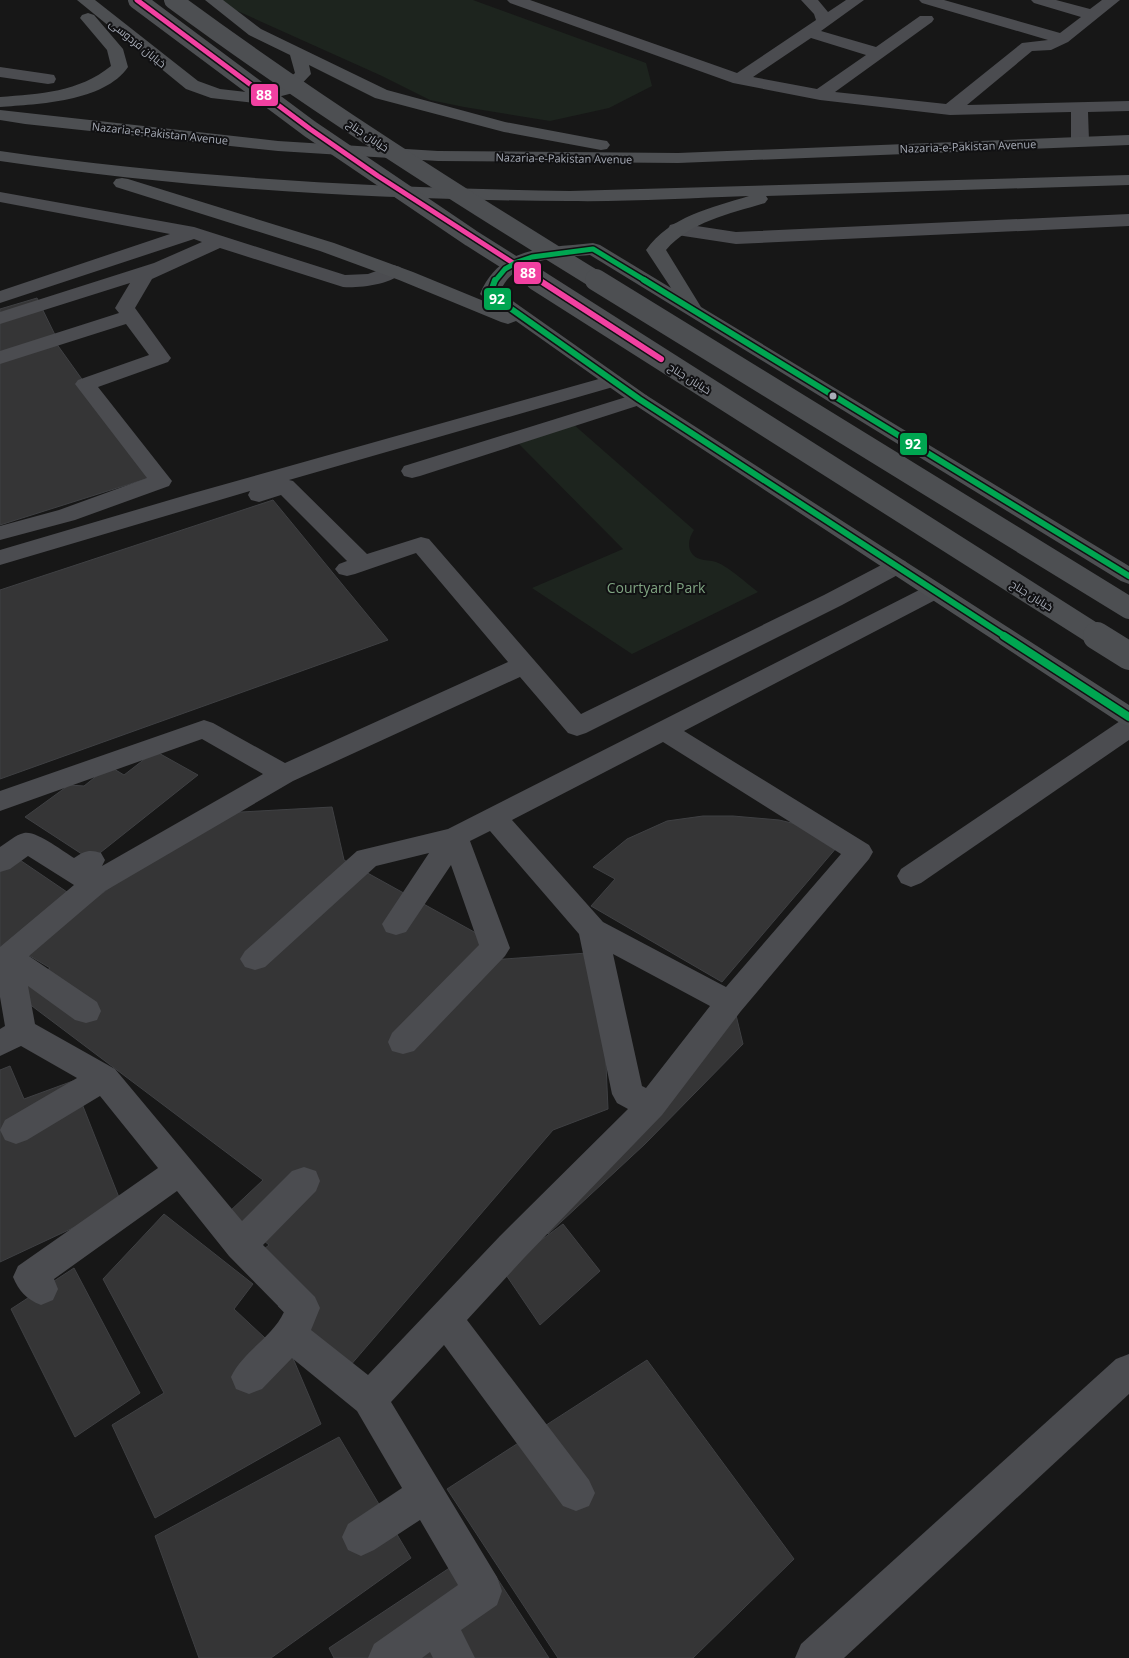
<svg xmlns="http://www.w3.org/2000/svg" width="1129" height="1658" font-family="'Open Sans',Cairo,sans-serif">
<style>
.green{fill:#1d241e}
.building{fill:#353536;stroke:#3f4043}
.lines{fill:none;stroke-linecap:round;stroke-linejoin:round}
.minor{fill:#4b4c50;fill-rule:evenodd}
.major{fill:#4d4f52;fill-rule:evenodd}
.major-bridge-far2{stroke:#4d4f52;stroke-width:18}
.major-bridge-far1{stroke:#4d4f52;stroke-width:22}
.major-bridge{stroke:#4d4f52;stroke-width:28}
.bus-1-far1-casing{stroke:#111113;stroke-width:8}
.bus-1-casing{stroke:#111113;stroke-width:9}
.bus-2-far2-casing{stroke:#111113;stroke-width:8}
.bus-2-far1-casing{stroke:#111113;stroke-width:9}
.bus-2-casing{stroke:#111113;stroke-width:11}
.bus-1-far1{stroke:#f240a1;stroke-width:5}
.bus-1{stroke:#f240a1;stroke-width:6}
.bus-2-far2{stroke:#00a651;stroke-width:5}
.bus-2-far1{stroke:#00a651;stroke-width:6}
.bus-2{stroke:#00a651;stroke-width:8}
.bus-dot{fill:#a8adb8;stroke:#111113;stroke-width:2}
.labels{text-anchor:middle;dominant-baseline:central;stroke-width:4;stroke-linejoin:round;paint-order:stroke}
.far-street-label{font-size:11px;fill:#a8adb8;stroke:#111113}
.park-label{font-size:14px;fill:#7fa381;stroke:#111113}
.line-badge{stroke:#111113;stroke-width:2}
.badge-label{font-size:14px;text-anchor:middle;font-weight:bold;fill:#fff}
</style>
<rect width="100%" height="100%" fill="#171717"/>
<g class="green">
<path d="M220,0H473L646,63L652,86L609,108L550,121L464,107L430,100L382,76L233,9Z"/>
<path d="M573,424L694,530C687,540 686,554 700,559C705,561 711,560 716,562C729,567 746,583 758,592L632,654L532,588L623,549L519,444Z"/>
</g>
<g class="building">
<path d="M37,298L57,339L56,343L152,477L0,525V309Z"/>
<path d="M273,500L388,640L0,779V590Z"/>
<path d="M155,751L198,775L91,860L25,817L69,785L84,786L109,766L124,775Z"/>
<path d="M332,807L344,860L476,933L491,960L601,952L608,1109L553,1130L343,1374L325,1354L278,1306L297,1290L254,1257L269,1245L229,1212L263,1180L16,994L50,968L25,953L205,814Z"/>
<path d="M703,816H733L779,820L813,828L843,840L722,982L591,906L615,879L593,867L627,839L667,821Z"/>
<path d="M14,856L67,892L0,948V866Z"/>
<path d="M736,1015L743,1044L645,1144L548,1234L529,1217Z"/>
<path d="M10,1066L24,1099L73,1081L122,1205L0,1262V1070Z"/>
<path d="M164,1214L253,1284L234,1309L265,1338L292,1356L321,1424L155,1518L112,1425L164,1393L103,1279Z"/>
<path d="M563,1224L600,1271L540,1325L502,1269Z"/>
<path d="M74,1268L140,1393L75,1437L11,1309Z"/>
<path d="M647,1360L794,1559L693,1658H558L447,1489Z"/>
<path d="M339,1437L411,1558L271,1658H199L155,1536Z"/>
<path d="M478,1549L549,1658H334L329,1648Z"/>
</g>
<g class="lines">
<g class="minor">
<path d="M507,0H530L737,73L816,20L814,14L801,0H818L828,12L846,0H864L821,31L876,47L920,16H932L934,19L932,22L835,92L946,104L1022,43L1048,40L922,3L919,0H944L1060,33L1081,17L1034,3L1031,0H1056L1090,9L1102,0H1120L1068,42L1051,50L1032,51L967,105L1129,101V111L1088,112L1089,141L1086,145L1080,146L1074,145L1071,141V112L950,115L820,100L733,83L510,3ZM811,38L866,55L817,89L753,77Z"/>
<path d="M0,67L48,74L54,75L56,79L54,83L48,84L0,77Z"/>
<path d="M0,192L194,227L345,275L368,274L393,265L400,267L403,271C393,285 359,288 343,287L220,248L152,279L135,308L171,358L168,362L98,387L172,481L169,486L75,520L0,540V526L59,510L147,478L75,384L78,380L149,355L126,324L0,364V351L119,313L115,308L130,283L0,324V312L154,263L202,242L194,239L0,303V291L170,234L0,202Z"/>
<path d="M1129,214V226L736,244L677,235L670,233L668,229L670,225L677,223L736,232Z"/>
<path d="M613,375L620,377L623,381L620,385L289,480L293,481L367,554L421,537L429,539L581,714L824,595L889,561L897,559L905,561L909,566L905,571L842,605L586,733L577,736L568,733L520,677L293,781L105,891L29,956L97,1002L101,1011L97,1020L86,1023L75,1020L28,986L35,1024L115,1069L242,1221L292,1171L304,1167L316,1171L320,1181L316,1191L263,1245L315,1297L320,1308L311,1330L368,1375L500,1236L628,1109L617,1103L612,1094L579,934L490,831L470,841L510,948L505,956L414,1051L403,1054L392,1051L388,1042L392,1033L479,945L451,865L406,932L396,935L386,932L382,924L429,853L376,866L265,967L255,970L245,967L240,959L245,951L357,851L448,829L927,586L935,583L943,586L947,591L943,596L684,731L869,845L873,852L869,859L741,1011L662,1115L524,1258L467,1320L589,1480L595,1493L589,1506L576,1511L563,1506L444,1345L391,1402L497,1577L502,1591L497,1605L461,1630L475,1658H433L430,1652L422,1658H368L374,1644L458,1585L420,1520L374,1550L361,1556L348,1550L342,1537L348,1524L402,1488L357,1411L292,1358L262,1389L249,1394L236,1389L231,1377C243,1351 272,1338 284,1312L229,1256L177,1191L54,1279L58,1289L53,1300L41,1305C26,1299 19,1291 13,1277L18,1266L158,1168L100,1096L27,1140L16,1144L5,1140L0,1130L5,1120L77,1078L21,1046L0,1056V1029L5,1026L0,997V947L74,885L28,856L10,869L0,872V847C8,842 15,835 24,833C36,830 64,852 74,858C84,851 90,849 101,853L105,860L102,866L263,774L202,739L0,811V791L204,720L213,723L285,763L508,662L416,553L355,574L347,576L339,574L335,569L339,564L347,561L281,495L259,502L251,500L248,495L250,491L0,565V550L190,494ZM663,742L841,854L726,987L603,922L512,820ZM613,954L710,1006L646,1088L642,1086Z"/>
<path d="M639,393L646,395L650,399L646,403L420,476L412,478L404,476L401,471L404,466Z"/>
<path d="M1129,718V740L921,883L911,887L901,883L897,876L901,869L1120,721Z"/>
<path d="M1129,1354V1394L844,1658H795L801,1644L1116,1359Z"/>
</g>
<g class="major">
<path d="M77,0H95L198,81L220,89L255,93L281,85L295,73L290,55L249,35L205,0H223L261,29L387,90L505,122L601,140L607,141L610,145L607,149L601,150L504,132L375,98L309,65L311,74L293,93L255,103L211,98L186,89Z"/>
<path d="M88,13L94,15L123,49L128,67C104,102 38,104 0,107V97C40,94 79,92 111,66L107,50L80,18L82,15Z"/>
<path d="M0,110L278,141L438,151L678,153L1129,135V145L678,163L438,161L278,151L25,124L0,120Z"/>
<path d="M0,151C188,178 380,188 570,191L1129,175V185L766,196L768,199L765,203C730,214 691,221 666,250L701,307L1129,566V584L1121,581L590,255C557,258 514,257 500,292L646,395L1129,705V726L1120,723L632,403L516,321L508,324L501,322L399,280L320,251L116,187L113,183L116,179L122,178L128,179L334,243L413,272L491,304L480,294C500,245 548,248 593,243L600,245L671,288L646,250C670,216 711,208 749,196C688,198 628,202 568,201C378,200 187,189 0,161Z"/>
</g>
<g class="major-bridge-far2">
<path d="M137,0L310,129L471,238L539,281"/>
<path d="M173,0C310,101 453,192 598,281"/>
</g>
<g class="major-bridge-far1">
<path d="M537,280L1099,637"/>
<path d="M596,280L1129,608"/>
</g>
<path class="major-bridge" d="M1097,636L1129,656"/>
<defs>
<path id="bus-1-far1" d="M137,0L310,129L378,176L541,281"/>
<path id="bus-1" d="M539,280L661,359"/>
<path id="bus-2-far2" d="M495,281L505,269L517,262L532,257L593,249L646,281"/>
<g id="bus-2-far1">
<path d="M495,280L490,294L639,399L1006,637"/>
<path d="M644,280L1129,576"/>
</g>
<path id="bus-2" d="M1004,636L1129,717"/>
</defs>
<use href="#bus-1-far1" class="bus-1-far1-casing"/>
<use href="#bus-1" class="bus-1-casing"/>
<use href="#bus-2-far2" class="bus-2-far2-casing"/>
<use href="#bus-2-far1" class="bus-2-far1-casing"/>
<use href="#bus-2" class="bus-2-casing"/>
<use href="#bus-1-far1" class="bus-1-far1"/>
<use href="#bus-1" class="bus-1"/>
<use href="#bus-2-far2" class="bus-2-far2"/>
<use href="#bus-2-far1" class="bus-2-far1"/>
<use href="#bus-2" class="bus-2"/>
</g>
<circle class="bus-dot" cx="833" cy="396" r="4.5"/>
<g class="labels">
<g class="far-street-label">
<text transform="translate(138 43) rotate(39)">خیابان فردوسی</text>
<text transform="translate(160 133) rotate(6)">Nazaria-e-Pakistan Avenue</text>
<text transform="translate(368 135) rotate(34)">خیابان جناح</text>
<text transform="translate(968 146) rotate(-2)">Nazaria-e-Pakistan Avenue</text>
<text transform="translate(564 158) rotate(1)">Nazaria-e-Pakistan Avenue</text>
<text transform="translate(690 378) rotate(32)">خیابان جناح</text>
<text transform="translate(1032 595) rotate(32)">خیابان جناح</text>
</g>
<g class="park-label">
<text x="656" y="587">Courtyard Park</text>
</g>
</g>
<g class="line-badge">
<rect x="250" y="83" width="29" height="24" rx="5" fill="#f240a1"/>
<rect x="513" y="261" width="29" height="24" rx="5" fill="#f240a1"/>
<rect x="483" y="287" width="29" height="24" rx="5" fill="#00a651"/>
<rect x="899" y="432" width="29" height="24" rx="5" fill="#00a651"/>
</g>
<g class="badge-label">
<text x="264" y="100">88</text>
<text x="528" y="278">88</text>
<text x="497" y="304">92</text>
<text x="913" y="449">92</text>
</g>
</svg>
